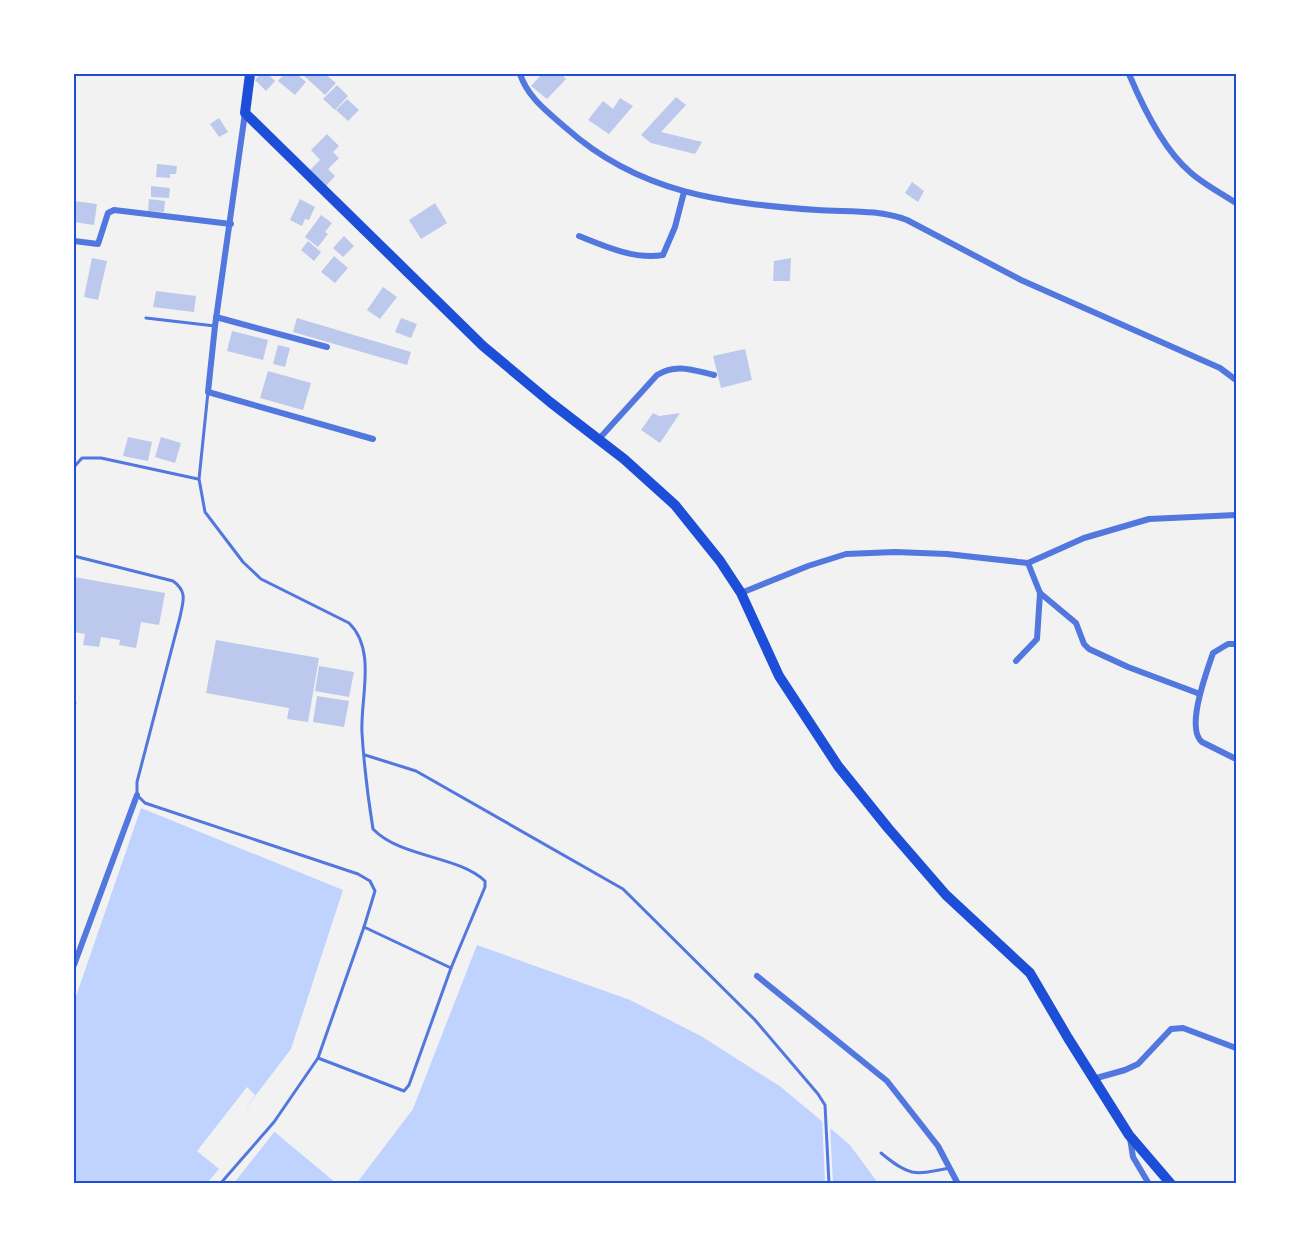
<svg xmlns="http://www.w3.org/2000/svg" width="1310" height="1257" font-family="Cabin,sans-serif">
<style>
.water{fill:#bfd3fe}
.pier{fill:#f2f2f2}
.building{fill:#bdc9ec}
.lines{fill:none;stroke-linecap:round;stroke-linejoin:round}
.service{stroke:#5277de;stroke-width:3}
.minor{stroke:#5277de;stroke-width:6}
.trunk{stroke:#1d4ed8;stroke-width:10}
.neatline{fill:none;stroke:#1d4ed8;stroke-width:2}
</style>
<rect width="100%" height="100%" fill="#f2f2f2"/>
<g class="water">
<path d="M141,808L343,890L291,1049L246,1108L336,1183L74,1184V1002Z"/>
<path d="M477,945L630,1000L701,1036L781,1087L830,1128L850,1145L878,1183L356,1184L413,1109Z"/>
</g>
<g class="pier">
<path d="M247,1087L255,1095L246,1108L275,1131L234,1183L230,1180L227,1183H207L219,1169L197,1151Z"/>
<path d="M822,1117L830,1124L833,1183H825Z"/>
</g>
<g class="building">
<path d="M260,74H268L275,81L266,91L255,80Z"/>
<path d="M284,74H297L306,82L295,95L278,81Z"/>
<path d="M302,74H325L336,83L325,95Z"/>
<path d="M542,74H561L566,79L547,99L531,86Z"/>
<path d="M337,85L348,96L335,110L323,99Z"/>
<path d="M676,97L686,105L661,132L702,142L695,154L651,143L641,135Z"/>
<path d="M620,98L633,106L609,134L588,120L603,101L613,109Z"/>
<path d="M347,99L359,110L348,121L336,110Z"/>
<path d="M219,118L228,132L219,137L210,124Z"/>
<path d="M327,134L339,146L333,152L339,158L328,169L335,176L325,187L309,171L320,160L311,150Z"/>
<path d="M157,164L177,166L176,174H170V178L156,177Z"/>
<path d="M912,182L924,191L918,202L905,193Z"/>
<path d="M151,186L170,188L169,198L151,197Z"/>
<path d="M149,199L165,201L164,212L148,211Z"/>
<path d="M300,199L315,207L309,220L305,219L302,226L290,220Z"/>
<path d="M74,201L97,204L94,225L74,222Z"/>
<path d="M435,203L447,223L421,239L409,220Z"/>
<path d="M321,215L332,223L325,232L328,234L318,247L305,237Z"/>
<path d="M344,236L354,246L343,257L333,248Z"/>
<path d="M308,241L321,252L314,261L301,250Z"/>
<path d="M334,256L348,268L335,283L321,272Z"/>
<path d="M92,258L107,261L98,300L84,297Z"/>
<path d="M791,258L790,281H773L774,261Z"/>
<path d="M383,287L397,297L380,319L367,310Z"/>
<path d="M156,291L196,296L194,312L153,307Z"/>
<path d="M297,318L411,352L407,365L293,332Z"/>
<path d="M401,318L417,324L411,338L395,332Z"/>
<path d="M232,331L268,340L263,360L227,351Z"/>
<path d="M278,345L290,348L285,367L273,364Z"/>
<path d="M745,349L752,380L721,388L713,356Z"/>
<path d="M268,371L311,383L303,410L260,398Z"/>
<path d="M653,413L659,416L680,413L660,443L641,430Z"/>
<path d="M128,437L152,442L148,461L123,456Z"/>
<path d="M161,437L181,443L175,463L155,457Z"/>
<path d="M74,577L165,593L159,625L141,622L136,648L119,645L120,640L101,637L99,647L83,645L85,634L74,632Z"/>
<path d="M216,640L319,658L308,722L287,719L289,708L206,693Z"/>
<path d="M319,666L354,672L349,697L315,691Z"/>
<path d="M317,696L349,701L344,727L313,722Z"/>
</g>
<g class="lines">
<g class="service">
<path d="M146,318L215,326"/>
<path d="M208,392L199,479L205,512L243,562L261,579L349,623C377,650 360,699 362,733C364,765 368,798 373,829C401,858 457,855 485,881V887L451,968L409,1085L404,1091L318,1058"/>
<path d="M74,467L82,458H101L198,479"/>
<path d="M74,556L173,581C188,592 183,601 180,617L137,782V795L145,803L358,874L370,881L375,891L364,927"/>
<path d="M74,702L75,703"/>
<path d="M365,755L416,771L623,889L755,1020L818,1094L825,1105L829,1184"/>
<path d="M881,1153C910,1177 914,1175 950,1168"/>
<path d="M220,1184L274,1122L318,1058L364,927L451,968"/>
</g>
<g class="minor">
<path d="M520,74C528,98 548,112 566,128C640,194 723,203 817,210C849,212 877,209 907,220L1021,280L1220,368L1236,380"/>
<path d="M1129,74C1142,105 1163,149 1190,172C1203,184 1221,193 1236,203"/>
<path d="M245,113L215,326L208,392L373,439"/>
<path d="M579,236C604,246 635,260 663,255L675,227L684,192"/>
<path d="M74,241L98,244L108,213L114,210L231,224"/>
<path d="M216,317L327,347"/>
<path d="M598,440L657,375C676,363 693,370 714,375"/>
<path d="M1028,563L1040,593L1076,623L1084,644L1089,649L1128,667L1200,694"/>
<path d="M741,593L808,566L846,554L895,552L947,554L1028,563L1084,538L1149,519L1236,515"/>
<path d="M1236,644H1228L1213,653C1207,671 1185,728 1202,742L1236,759"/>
<path d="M1016,661L1037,639L1040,593"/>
<path d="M74,965L137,795"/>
<path d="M757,976L887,1081L938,1146L958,1184"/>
<path d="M1093,1079L1125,1070L1138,1064L1171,1029L1183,1028L1236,1048"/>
<path d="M1130,1138L1133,1157L1149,1184"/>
</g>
<path class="trunk" d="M250,74L245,113L483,346L550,402L624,459L675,505L720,561L741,593L779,676L838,766L888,828L946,895L1030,973L1068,1038L1129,1135L1171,1184"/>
</g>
<rect width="1310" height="1257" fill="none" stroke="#ffffff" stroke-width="150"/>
<rect x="75" y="75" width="1160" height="1107" class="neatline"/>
</svg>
